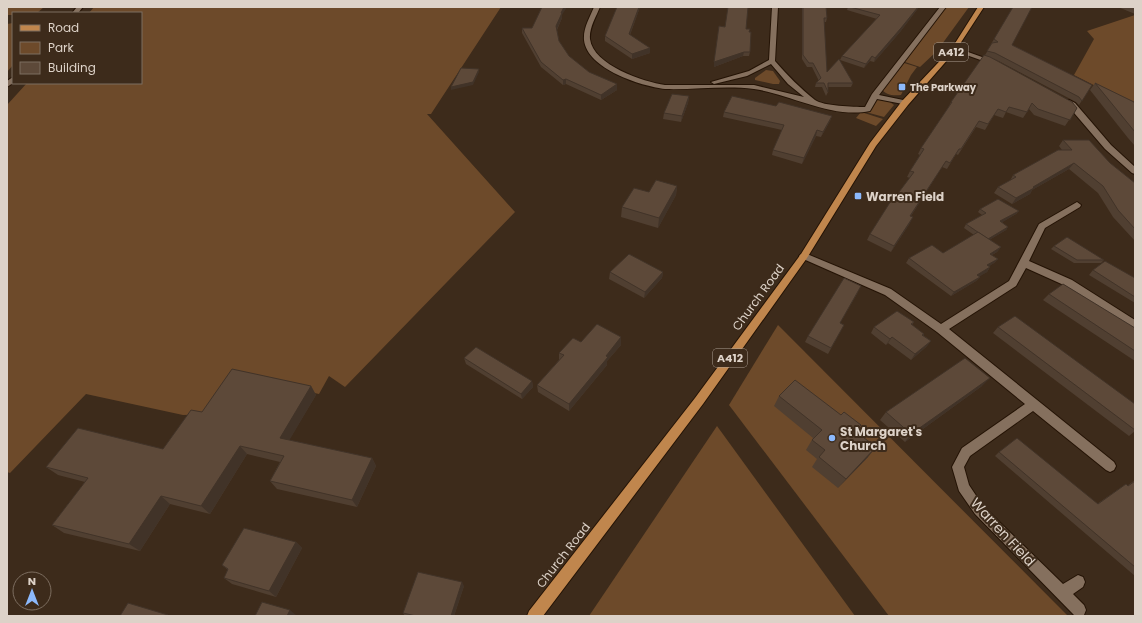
<svg xmlns="http://www.w3.org/2000/svg" width="1142" height="623" font-family="Poppins,sans-serif">
<style>
.green{fill:#6d4a2a}
.lines{fill:none;stroke-linecap:round;stroke-linejoin:round}
.minor-casing{stroke:#241305;stroke-width:2}
.major-casing{stroke:#241305;stroke-width:2}
.minor{fill:#85705e;fill-rule:evenodd}
.major{fill:#c0864d;fill-rule:evenodd}
.wall{fill:#503f31}
.shaded-wall{fill:#413328}
.building{fill:#5d4939;stroke:#413328}
.poi-dot{fill:#8cb9fc;stroke:#3d2b1b;stroke-width:1.5}
.labels{text-anchor:middle;dominant-baseline:central;stroke-width:4;stroke-linejoin:round;paint-order:stroke}
.far-poi-label{font-size:10px;font-weight:bold;fill:#ddd2c8;stroke:#3d2b1b;text-anchor:start}
.shield{fill:#3d2b1b;stroke:#ada094;stroke-width:1}
.shield-label{font-size:11px;font-weight:bold;fill:#ddd2c8}
.poi-label{font-size:12px;font-weight:bold;fill:#ddd2c8;stroke:#3d2b1b;text-anchor:start}
.street-label{font-size:12px;fill:#ddd2c8;stroke:#3d2b1b}
.near-street-label{font-size:14px;fill:#ddd2c8;stroke:#3d2b1b}
</style>
<rect width="100%" height="100%" fill="#3d2b1b"/>
<g class="green">
<path d="M7,7H44L37,13H13V15H7Z"/>
<path d="M94,7H501L431,114H427L515,212L345,387L329,376L319,394L240,377L214,414L183,415L86,394L10,473L7,472V105L27,83H141V13H89Z"/>
<path d="M946,7H969L937,51L920,67L902,61Z"/>
<path d="M1135,15V106L1074,75L1094,39L1087,31Z"/>
<path d="M13,23V65L7,72V24Z"/>
<path d="M901,62L917,67L911,75L901,95C893,96 885,95 881,88Z"/>
<path d="M766,70L773,71L780,81L779,84H773L755,80V78Z"/>
<path d="M872,99H886L894,105L884,117L862,111Z"/>
<path d="M861,112L883,119L876,126L856,118Z"/>
<path d="M778,325L1068,616H889L729,405Z"/>
<path d="M717,426L855,616H589Z"/>
</g>
<g class="lines">
<defs>
<g id="minor">
<path d="M77,7H83L78,13H72Z"/>
<path d="M594,7H600C596,17 589,28 590,39C593,65 644,82 665,85H754L804,97L788,84L771,64L747,76L714,84L711,82L749,71L769,60L772,7H778L775,61C788,76 800,88 815,100C823,106 854,107 865,107L872,94L940,7H946L879,95L908,101V105L877,99L870,111C832,119 790,94 754,89C725,85 695,90 665,89C641,86 587,69 584,40C583,28 590,17 594,7Z"/>
<path d="M954,47L996,62L997,63L992,64L952,50L951,49Z"/>
<path d="M13,77V83L7,87V81Z"/>
<path d="M1063,100H1069L1075,103L1111,145L1135,167V174L1132,173L1105,149L1069,107L1063,104Z"/>
<path d="M1077,202L1081,205L1080,207L1045,228L1029,261L1072,280L1135,320V329L1066,286L1026,268L1016,286L949,329L1114,462L1116,466L1114,470L1110,472L1106,470L1033,411L970,456L964,467L969,485L983,506L1063,584L1078,575L1083,577L1085,582L1083,587L1073,594L1084,605L1086,610L1084,615H1074L975,514L959,491L952,467L962,448L1025,404L937,332L885,295L801,258L799,256L801,254H807L891,289L941,324L1009,281L1039,224Z"/>
</g>
<path id="major" d="M978,7H984L956,50L908,105L876,146L807,258L703,404L543,616H527L529,611L695,398L801,254L870,143L902,101L952,48Z"/>
</defs>
<use href="#minor" class="minor-casing"/>
<use href="#major" class="major-casing"/>
<use href="#minor" class="minor"/>
<use href="#major" class="major"/>
</g>
<g class="wall">
<path d="M617,7H640L630,35L650,53L632,59L605,41V36Z"/>
<path d="M802,7H826L827,18L826,22H824L827,72L853,83L851,87H828V92L826,96L822,87H815L816,83L819,81L812,67H807L802,59Z"/>
<path d="M848,7H919L900,32L874,62L870,61L864,68L840,60L842,56L877,19L847,10Z"/>
<path d="M1118,7H1135V14Z"/>
<path d="M562,15V18L557,30L559,41L569,56L589,72L617,90L601,100L566,84L563,85L541,67L522,33V28H532Z"/>
<path d="M719,26L746,29L750,52L749,56H743L714,67Z"/>
<path d="M994,39L1012,45L1092,85L1079,105L1076,102L993,58L1077,108L1065,126L1034,115L1029,109L1023,118L1006,112L1003,118L994,115L985,130L976,127L958,155L956,154L947,169L942,167L911,216L910,223L891,252L867,240L870,234L910,178L907,177L910,171L920,155L918,154L921,148L948,108L951,102L985,55L992,44H991Z"/>
<path d="M1095,83L1135,104V146L1128,138L1090,90Z"/>
<path d="M689,96L688,103L681,122L663,119L664,113Z"/>
<path d="M776,106L832,116L830,121L821,137L816,136L802,164L772,155L773,150L782,130L723,117L724,112Z"/>
<path d="M1063,140L1110,163L1135,183V241L1113,217L1098,193L1069,169L1032,190L1030,194L1012,204L994,193L998,187L1010,181L1013,175L1062,150L1059,146Z"/>
<path d="M677,186L676,195L658,228L621,217L622,207L649,192Z"/>
<path d="M980,209L1019,211L1016,214L1002,222L1008,227L1006,230L989,240L1001,247L997,252L992,255L998,259L994,263L989,266L990,267L987,272L979,276L980,277L976,281L951,296L906,263L909,258L943,253L974,235L964,228L966,224L982,215L978,212Z"/>
<path d="M1054,246L1104,260L1101,263H1074L1051,249Z"/>
<path d="M1093,270L1135,278V303L1089,275Z"/>
<path d="M610,272H663L662,278L644,298L609,279Z"/>
<path d="M858,292L840,323L844,325L828,354L805,342L808,336Z"/>
<path d="M1049,294L1135,328V361L1043,300Z"/>
<path d="M914,322L912,325L924,334L923,335L931,341L926,347L911,360L888,343L886,345L871,333L874,327Z"/>
<path d="M998,327L1135,404V431L1129,436L993,333Z"/>
<path d="M581,342L621,345L607,361V365L569,411L538,392L537,385L559,360V353Z"/>
<path d="M464,358L532,381L533,387L522,399L466,364Z"/>
<path d="M311,386L316,395L289,440L372,458L376,466L357,507L277,489L270,481L280,462L247,454L210,514L170,504L140,551L64,533L52,525L85,482L58,475L46,467L163,449L202,412Z"/>
<path d="M982,386L905,442L880,420L886,412Z"/>
<path d="M779,396L841,415L861,425L856,432L868,457L838,488L812,467L817,459L806,450L813,438L774,406Z"/>
<path d="M999,452L1097,504L1126,484L1127,486L1135,480V576L995,456Z"/>
<path d="M296,542L302,548L276,597L232,584L224,578L228,570L222,565Z"/>
<path d="M464,586L454,616H405L403,613Z"/>
</g>
<g class="shaded-wall">
<path d="M564,7H567L562,15V18L556,31V26L561,13Z"/>
<path d="M639,7H640L628,39L629,34Z"/>
<path d="M918,7H919L900,32L874,62L875,58Z"/>
<path d="M650,48V53L632,59V54Z"/>
<path d="M744,52L743,56L714,67V62Z"/>
<path d="M872,56L870,61L864,68L866,64Z"/>
<path d="M479,69V72L473,85L451,90V87Z"/>
<path d="M566,79V84L563,85V80Z"/>
<path d="M617,84V90L601,100V95Z"/>
<path d="M689,96L688,103L681,122L682,116Z"/>
<path d="M832,116L830,121L821,137L823,132Z"/>
<path d="M817,130L816,136L802,164L804,158Z"/>
<path d="M946,161L942,167L907,222L910,216Z"/>
<path d="M1074,163L1069,169L1032,190L1030,194L1012,204L1016,198L1033,187Z"/>
<path d="M677,186L676,195L658,228L659,218Z"/>
<path d="M1019,211L1016,214L998,225L1000,221Z"/>
<path d="M913,217L910,223L891,252L894,246Z"/>
<path d="M1008,227L1006,230L986,242L988,239Z"/>
<path d="M1001,247L997,252L987,258L990,254Z"/>
<path d="M998,259L994,263L984,270L987,265Z"/>
<path d="M990,267L987,272L974,280L977,275Z"/>
<path d="M663,272L662,278L644,298L645,292Z"/>
<path d="M980,277L976,281L951,296L954,292Z"/>
<path d="M621,337V345L607,361V365L569,411V404L606,356Z"/>
<path d="M892,337L888,343L886,345L890,339Z"/>
<path d="M931,341L926,347L911,360L915,354Z"/>
<path d="M990,378L982,386L905,442L911,434Z"/>
<path d="M532,381L533,387L522,399L521,394Z"/>
<path d="M311,386L316,395L286,446L280,438Z"/>
<path d="M240,446L247,454L210,514L201,506Z"/>
<path d="M876,447L868,457L838,488L846,479Z"/>
<path d="M372,458L376,466L357,507L352,500Z"/>
<path d="M161,496L170,504L140,551L129,544Z"/>
<path d="M296,542L302,548L276,597L269,591Z"/>
<path d="M462,582L464,586L454,616H451Z"/>
<path d="M290,610L296,615V616H287Z"/>
</g>
<g class="building">
<path d="M542,7H564L561,13H562L556,26L559,41L569,56L589,72L617,84L601,95L566,79L563,80L541,62L522,28H532Z"/>
<path d="M617,7H639L629,34L650,48L632,54L605,36Z"/>
<path d="M728,7H748L746,29H750L749,32H751L750,52H744L714,62L719,26L725,27Z"/>
<path d="M803,7H826L827,18H824L827,72L839,59L853,83H828V92L824,83H816L821,78L813,63H809L803,55Z"/>
<path d="M850,7H918L901,28L875,58L872,56L866,64L842,56L880,15Z"/>
<path d="M1013,7H1032L1012,45L1092,85L1082,101L1079,97L995,53L987,51L992,43L998,42L994,39Z"/>
<path d="M984,55L990,57L1072,102L1077,108L1070,120L1038,109L1032,103L1027,112L1009,107L1006,112L998,109L988,124L979,121L961,149H959L950,163L946,161L910,216L913,217L894,246L870,234L894,196H896L914,172L910,171L924,149L921,148L952,102H951Z"/>
<path d="M461,68L479,69L473,82L451,87Z"/>
<path d="M1095,83L1134,102L1135,104V132Z"/>
<path d="M672,94L689,96L682,116L664,113Z"/>
<path d="M732,96L776,106L779,102L832,116L823,132L817,130L804,158L773,150L784,125L724,112Z"/>
<path d="M1063,140H1089L1110,163L1135,183V229L1118,210L1103,186L1074,163L1033,187L1034,188L1016,198L998,187L1016,177L1013,175L1058,150H1072Z"/>
<path d="M656,180L677,186L659,218L622,207L634,188L649,192Z"/>
<path d="M998,199L1019,211L1000,221L1008,227L988,239L966,224L986,213L980,209Z"/>
<path d="M978,232L1001,247L990,254L998,259L987,265L990,267L977,275L980,277L954,292L909,258L932,245L943,253Z"/>
<path d="M1067,237L1104,260H1077L1054,246Z"/>
<path d="M629,254L663,272L645,292L610,272Z"/>
<path d="M1105,261L1135,278V297L1093,270Z"/>
<path d="M844,278L861,286L840,323L844,325L831,348L808,336Z"/>
<path d="M1063,284L1135,328V351L1049,294Z"/>
<path d="M897,311L914,322L911,324L924,334L922,335L931,341L915,354L892,337L890,339L874,327Z"/>
<path d="M1015,316L1135,404V430L998,327Z"/>
<path d="M597,324L621,337L606,356L608,357L569,404L537,385L564,355L559,353L573,338L581,342Z"/>
<path d="M476,347L532,381L521,394L464,358Z"/>
<path d="M965,358L990,378L911,434L886,412Z"/>
<path d="M232,369L311,386L280,438L372,458L352,500L270,481L284,456L240,446L201,506L161,496L129,544L52,525L88,478L46,467L78,428L163,449L191,410L202,412Z"/>
<path d="M795,380L841,415L844,412L861,425L855,431L876,447L846,479L819,457L825,450L812,440L822,430L779,396Z"/>
<path d="M1017,438L1098,504L1126,484L1128,486L1135,481V567L999,452Z"/>
<path d="M244,528L296,542L269,591L224,578L228,569L222,565Z"/>
<path d="M418,572L462,582L451,616H416L403,613Z"/>
<path d="M262,602L290,610L287,616H255Z"/>
<path d="M128,603L168,615L167,616H120Z"/>
</g>
<g class="poi-dot">
<rect x="898" y="83" width="8" height="8" rx="2"/>
<rect x="854" y="192" width="8" height="8" rx="2"/>
<circle cx="832" cy="438" r="4"/>
</g>
<g class="labels">
<g class="far-poi-label">
<text x="910" y="87">The Parkway</text>
</g>
<g class="shield">
<rect x="934" y="43" width="34" height="18" rx="3"/>
<rect x="713" y="349" width="34" height="18" rx="3"/>
</g>
<g class="shield-label">
<text x="951" y="52">A412</text>
<text x="730" y="358">A412</text>
</g>
<g class="poi-label">
<text x="866" y="196">Warren Field</text>
<text x="840" y="431">St Margaret's<tspan x="840" dy="14">Church</tspan></text>
</g>
<g class="street-label">
<text transform="translate(758 297) rotate(-54)">Church Road</text>
<text transform="translate(563 555) rotate(-52)">Church Road</text>
</g>
<g class="near-street-label">
<text transform="translate(1003 532) rotate(47)">Warren Field</text>
</g>
</g>
<rect width="1142" height="623" fill="none" stroke="#ddd2c8" stroke-width="16"/>
<rect x="12" y="12" width="130" height="72" fill="#3d2b1b" stroke="#7d6e60"/>
<rect x="20" y="25" width="20" height="6" fill="#c0864d" stroke="#7d6e60"/>
<text x="48" y="32" font-size="12" fill="#ddd2c8">Road</text>
<rect x="20" y="42" width="20" height="12" fill="#6d4a2a" stroke="#7d6e60"/>
<text x="48" y="52" font-size="12" fill="#ddd2c8">Park</text>
<rect x="20" y="62" width="20" height="12" fill="#5d4939" stroke="#7d6e60"/>
<text x="48" y="72" font-size="12" fill="#ddd2c8">Building</text>
<g transform="translate(32 591)"><circle r="19" fill="#3d2b1b" stroke="#7d6e60"/>
<path d="M0-3L7 15L0 10L-7 15Z" fill="#8cb9fc"/>
<text y="-6" font-size="11" font-weight="bold" text-anchor="middle" fill="#ddd2c8">N</text>
</g>
</svg>
